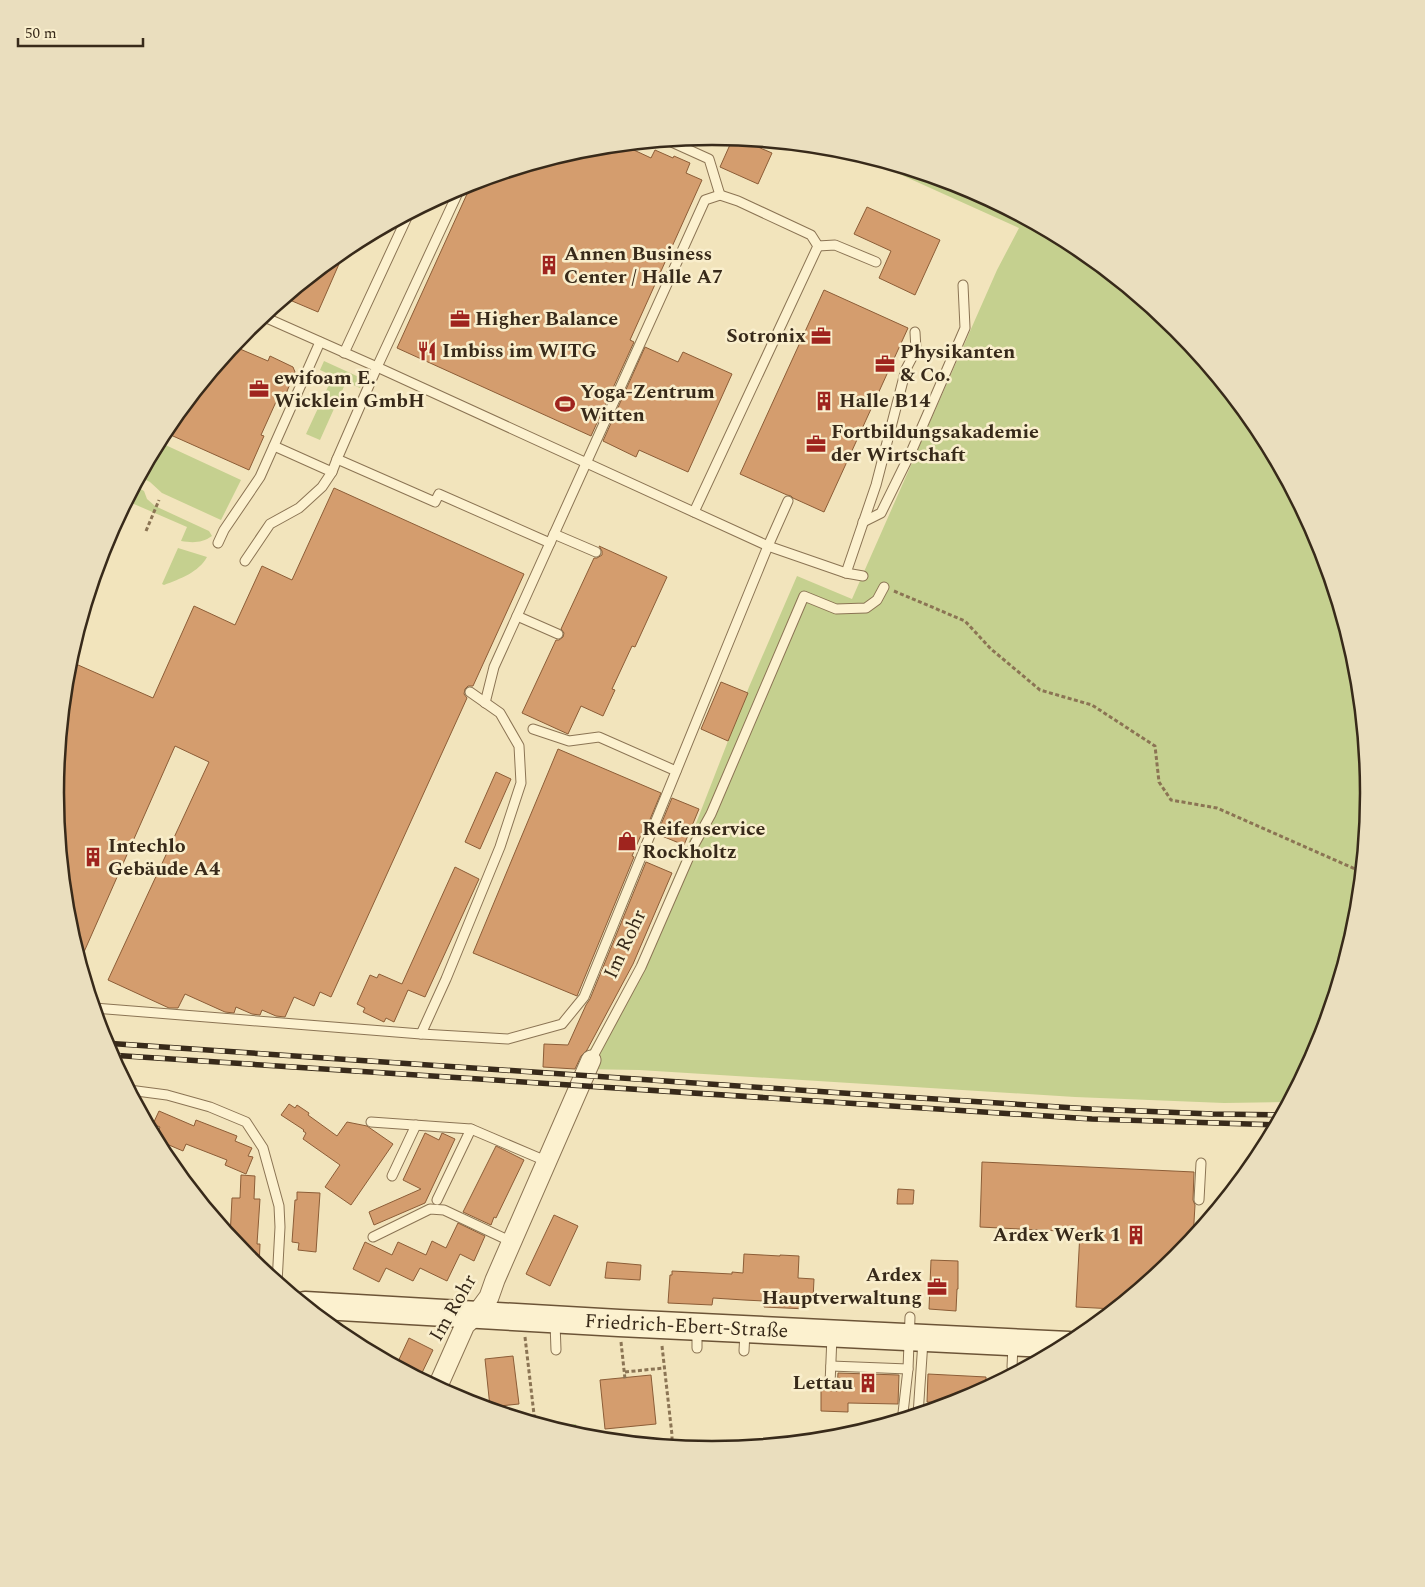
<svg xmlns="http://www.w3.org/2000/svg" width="1425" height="1587" font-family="Spectral,serif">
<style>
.green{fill:#c5d08f}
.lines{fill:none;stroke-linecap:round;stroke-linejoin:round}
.stream{stroke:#679088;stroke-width:5}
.building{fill:#d49d6e;stroke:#8c5d37}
.lane-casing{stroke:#8b7454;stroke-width:11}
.street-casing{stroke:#8b7454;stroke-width:21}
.secondary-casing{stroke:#6c5437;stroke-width:29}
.path{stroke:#8b7454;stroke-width:3;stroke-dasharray:4 2.5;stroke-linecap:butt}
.lane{stroke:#fcf1cf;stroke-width:9}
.street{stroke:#fcf1cf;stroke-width:19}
.secondary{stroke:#fcf1cf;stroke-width:26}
.rail-casing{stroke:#382a1a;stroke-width:5.5}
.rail{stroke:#f9eecc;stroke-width:4;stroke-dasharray:11;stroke-linecap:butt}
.labels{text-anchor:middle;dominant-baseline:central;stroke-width:5;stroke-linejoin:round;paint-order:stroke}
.poi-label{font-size:20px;font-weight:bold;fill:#382a1a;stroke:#f9eecc;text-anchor:start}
.street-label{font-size:20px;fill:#382a1a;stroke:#f9eecc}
.rim{fill:none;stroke:#382a1a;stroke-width:2.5}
</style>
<rect width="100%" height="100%" fill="#f2e4bc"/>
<g class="green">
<path d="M846,150L964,186L1078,247L1178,329L1259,428L1320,542L1357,666L1370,794L1357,922L1320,1045L1289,1102L1224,1103L1075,1097L639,1070L579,1069L638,964L688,844L749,687L797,576L852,599L997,270L1019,228Z"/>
<path d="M324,361L359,377L362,382L360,388L346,382L320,440L306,434L333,376L320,370Z"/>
<path d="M159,442L241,480L221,520L162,493L150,482L140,477Z"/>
<path d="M135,486L144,491L147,499L155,506L209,531L212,536C202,543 193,543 181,541L187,527L127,501Z"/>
<path d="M178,548L207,557C199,572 180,579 164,585L162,584Z"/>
<path d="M576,1424L578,1436L551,1428V1426Z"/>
</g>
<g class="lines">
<path class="stream" d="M897,168L899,166"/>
</g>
<g class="building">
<path d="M733,138L739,139L772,153L758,184L720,167Z"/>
<path d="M623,145L651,158L655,150L673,158L674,156L690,163L686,173L702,180L630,340L634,342L591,436L397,348L472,183L585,149Z"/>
<path d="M867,207L940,240L915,295L879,278L891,251L854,234Z"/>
<path d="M346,248L318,312L285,298L324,266Z"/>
<path d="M824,290L908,328L824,512L793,498L791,496L787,495L740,474Z"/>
<path d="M233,346L268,361L270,356L293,367L295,372L285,396L280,393L261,435L264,436L249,470L164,432Z"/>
<path d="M645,347L678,362L683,352L732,374L688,472L639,450L636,457L603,441Z"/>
<path d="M334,488L524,574L473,686H468L465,689L464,694L467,698L331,997L320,992L314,1006L294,997L285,1017L276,1016L262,1010L260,1015L252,1014L236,1007L234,1013L225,1012L185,994L178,1008H169L108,980L209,762L175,746L80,961L68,921L55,793L69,661L153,698L194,606L235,625L262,566L292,580Z"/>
<path d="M599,546L667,577L635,647L632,646L612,689L615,690L603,716L581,706L568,734L522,713L556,640H559L563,637L564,633L561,629L594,558H597L602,555V551Z"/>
<path d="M721,682L748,693L728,741L701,729Z"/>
<path d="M558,749L661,793L646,829L644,828L632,856L634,857L577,996L473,953Z"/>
<path d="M496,772L511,779L480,849L465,842Z"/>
<path d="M672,798L699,809L684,845L657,834Z"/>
<path d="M646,862L672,873L633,964L587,1050L581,1056L575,1069L543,1067L544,1044L568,1045L586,1005L590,999Z"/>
<path d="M455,867L479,879L425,997L408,990L394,1022L386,1018L384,1022L363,1012L365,1008L357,1004L370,975L377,978L379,974L402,984Z"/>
<path d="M289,1104L295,1108L297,1105L309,1113L308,1115L337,1136L347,1122L367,1126L393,1144L351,1205L325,1187L340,1165L303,1139L306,1133L303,1131L304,1130L281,1115Z"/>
<path d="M159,1111L194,1126L196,1120L237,1136L235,1141L252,1148L248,1156L253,1157L246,1174L225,1165L227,1160L186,1144L183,1151L155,1139L160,1127L153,1124Z"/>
<path d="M425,1133L439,1140L442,1133L455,1139L425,1203L374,1225L369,1212L421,1189L403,1180Z"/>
<path d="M496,1146L524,1160L496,1218L494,1217L491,1225L463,1212Z"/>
<path d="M982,1162L1194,1172L1193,1200L1195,1205L1193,1239L1177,1259L1115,1309L1076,1307L1080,1232L980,1227Z"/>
<path d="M241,1175L255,1176L254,1199H260L257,1244H260L259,1268L247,1258L230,1237L232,1198H240Z"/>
<path d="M898,1189L914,1190L913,1204H897Z"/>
<path d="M297,1192L320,1193L316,1252L298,1250L299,1243L292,1242L295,1200H297Z"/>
<path d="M554,1215L578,1226L550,1286L526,1274Z"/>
<path d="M458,1223L485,1236L474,1261L460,1254L447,1281L420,1268L413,1281L386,1268L379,1282L353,1269L365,1242L392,1255L398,1242L426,1255L432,1241L446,1248Z"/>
<path d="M744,1254L780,1256V1255L799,1256L798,1278L814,1279L813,1299H808L807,1309L764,1307V1301L744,1300L713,1298L712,1305L668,1303L670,1275H672V1271L732,1274V1272L743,1273Z"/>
<path d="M931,1260L958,1261V1289H957L956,1311L929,1309Z"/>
<path d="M607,1262L641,1265L640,1280L605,1278Z"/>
<path d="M409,1338L433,1350L419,1379L396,1366Z"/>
<path d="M513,1356L519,1404L490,1407L485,1359Z"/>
<path d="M838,1373L899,1375L898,1404L848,1403V1412L821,1411V1390L837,1391Z"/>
<path d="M928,1374L986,1377V1389L964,1401L943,1407V1403L927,1402Z"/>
<path d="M651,1375L656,1424L605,1429L600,1380Z"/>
</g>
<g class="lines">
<defs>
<g id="lane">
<path d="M667,140L709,159L720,195"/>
<path d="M461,186L377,367L337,459L435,502L439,494L550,543"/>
<path d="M818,246L835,245L876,262"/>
<path d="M262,316L377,367L768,546L846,573L863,576"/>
<path d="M344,353L408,215"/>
<path d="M274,446L332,472"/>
<path d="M863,522L881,513L912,450L965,328L963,285"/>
<path d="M554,534L596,552"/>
<path d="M218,543L224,530L260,477L320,342"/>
<path d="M245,561L270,524L299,508L322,487L332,472L337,459"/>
<path d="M846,573L876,485L906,369L916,350L915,332"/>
<path d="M517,616L558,634"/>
<path d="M485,703L494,667L705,200L720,195L738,201L811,235L818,246L694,512"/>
<path d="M533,729L569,741L599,737L676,771"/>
<path d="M94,1008L421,1034L446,979L500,847L521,783L519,746L500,713L470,692"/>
<path d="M421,1034L508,1039L562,1024L584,997L768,546L788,501"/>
<path d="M591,1060L641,967L695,843L711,814L804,596L836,609L866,608L877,600L884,587"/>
<path d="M129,1090L167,1095L210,1107L246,1122L263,1148L279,1206L280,1227L277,1283"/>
<path d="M371,1122L471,1129L546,1161"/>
<path d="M392,1176L416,1125"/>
<path d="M437,1200L471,1129"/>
<path d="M1199,1200L1201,1163"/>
<path d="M373,1237L430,1209L444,1210L512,1242"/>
<path d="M555,1323L556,1350"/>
<path d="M697,1348V1330"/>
<path d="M744,1351L745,1332"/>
<path d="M831,1366L908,1369"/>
<path d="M1012,1367L1013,1345"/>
<path d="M830,1384L832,1336"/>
<path d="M903,1413L908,1369L910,1317"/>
<path d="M918,1415L923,1341"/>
<path d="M837,1438H840"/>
</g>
<path id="street" d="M437,1388L465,1325L475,1316L489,1297L495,1280L591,1060"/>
<g id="secondary">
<path id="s1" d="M305,1305L619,1323L1069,1345"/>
</g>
</defs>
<use href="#lane" class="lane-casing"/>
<use href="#street" class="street-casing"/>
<use href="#secondary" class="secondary-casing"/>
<g class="path">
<path d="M146,531L159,500"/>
<path d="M894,591L965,621L991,649L1040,690L1092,705L1155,746L1159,782L1171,800L1217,808L1362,872"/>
<path d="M525,1337L535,1423"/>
<path d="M621,1342L625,1379"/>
<path d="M662,1346L672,1435V1445L669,1447"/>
<path d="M625,1372L664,1368"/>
<path d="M524,1420L534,1419"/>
<path d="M679,1448L703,1446L704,1450"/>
</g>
<use href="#lane" class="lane"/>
<use href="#street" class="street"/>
<use href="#secondary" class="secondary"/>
<defs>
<g id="rail">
<path d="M104,1043L857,1094L1091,1109L1212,1114L1283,1115"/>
<path d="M110,1055L1092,1119L1277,1125"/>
</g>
</defs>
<use href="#rail" class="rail-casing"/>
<use href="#rail" class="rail"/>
</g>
<defs>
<symbol id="building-bare" viewBox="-9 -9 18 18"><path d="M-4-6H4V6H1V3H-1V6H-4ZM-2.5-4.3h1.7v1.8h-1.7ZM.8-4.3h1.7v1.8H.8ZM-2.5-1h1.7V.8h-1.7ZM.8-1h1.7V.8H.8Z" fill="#9f241e" stroke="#f9eecc" stroke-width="2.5" paint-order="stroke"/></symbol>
<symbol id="office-bare" viewBox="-9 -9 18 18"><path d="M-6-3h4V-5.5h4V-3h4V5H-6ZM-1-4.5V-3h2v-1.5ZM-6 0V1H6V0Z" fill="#9f241e" stroke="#f9eecc" stroke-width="2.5" paint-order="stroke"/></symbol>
<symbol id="restaurant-bare" viewBox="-9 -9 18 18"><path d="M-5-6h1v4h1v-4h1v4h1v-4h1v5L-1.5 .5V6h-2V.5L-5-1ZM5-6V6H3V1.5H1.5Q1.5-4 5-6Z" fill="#9f241e" stroke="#f9eecc" stroke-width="2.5" paint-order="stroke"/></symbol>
<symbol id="stadium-bare" viewBox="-9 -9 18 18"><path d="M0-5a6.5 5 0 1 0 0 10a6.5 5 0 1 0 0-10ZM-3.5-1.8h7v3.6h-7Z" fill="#9f241e" stroke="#f9eecc" stroke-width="2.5" paint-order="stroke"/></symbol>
<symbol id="shop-bare" viewBox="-9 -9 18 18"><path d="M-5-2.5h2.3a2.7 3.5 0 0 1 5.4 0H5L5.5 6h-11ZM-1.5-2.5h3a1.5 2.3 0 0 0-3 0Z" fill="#9f241e" stroke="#f9eecc" stroke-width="2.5" paint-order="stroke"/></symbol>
</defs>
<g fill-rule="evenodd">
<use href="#building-bare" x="535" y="251" width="28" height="28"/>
<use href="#office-bare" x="446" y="305" width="28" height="28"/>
<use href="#office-bare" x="807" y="322" width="28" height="28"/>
<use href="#restaurant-bare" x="413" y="337" width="28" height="28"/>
<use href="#office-bare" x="871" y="350" width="28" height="28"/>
<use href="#office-bare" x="245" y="375" width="28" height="28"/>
<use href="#building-bare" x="810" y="387" width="28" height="28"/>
<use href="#stadium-bare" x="551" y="390" width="28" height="28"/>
<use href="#office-bare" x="802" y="430" width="28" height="28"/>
<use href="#shop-bare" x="613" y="827" width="28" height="28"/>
<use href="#building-bare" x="79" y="843" width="28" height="28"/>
<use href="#building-bare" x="1122" y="1221" width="28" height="28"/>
<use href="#office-bare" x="923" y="1273" width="28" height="28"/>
<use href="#building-bare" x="854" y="1369" width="28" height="28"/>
</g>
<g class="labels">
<g class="poi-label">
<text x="564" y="254">Annen Business<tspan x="564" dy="23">Center / Halle A7</tspan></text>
<text x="475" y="319">Higher Balance</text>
<text x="806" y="336" text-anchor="end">Sotronix</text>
<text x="442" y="351">Imbiss im WITG</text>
<text x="900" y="352">Physikanten<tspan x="900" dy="23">&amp; Co.</tspan></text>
<text x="274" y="378">ewifoam E.<tspan x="274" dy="23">Wicklein GmbH</tspan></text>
<text x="580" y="392">Yoga-Zentrum<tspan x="580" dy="23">Witten</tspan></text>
<text x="839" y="401">Halle B14</text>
<text x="831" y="432">Fortbildungsakademie<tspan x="831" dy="23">der Wirtschaft</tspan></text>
<text x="642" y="829">Reifenservice<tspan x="642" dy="23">Rockholtz</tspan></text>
<text x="108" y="846">Intechlo<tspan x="108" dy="23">Gebäude A4</tspan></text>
<text x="1121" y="1235" text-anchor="end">Ardex Werk 1</text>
<text x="922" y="1275" text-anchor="end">Ardex<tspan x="922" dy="23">Hauptverwaltung</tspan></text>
<text x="853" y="1383" text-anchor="end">Lettau</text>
</g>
<g class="street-label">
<text transform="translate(625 944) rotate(-65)">Im Rohr</text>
<text transform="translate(453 1308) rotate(-60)">Im Rohr</text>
<text stroke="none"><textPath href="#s1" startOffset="382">Friedrich-Ebert-Straße</textPath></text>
</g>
</g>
<path d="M0 0H1425V1587H0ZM64 793a648 648 0 1 1 1296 0a648 648 0 1 1-1296 0Z" fill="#eadebe" fill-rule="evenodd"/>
<path class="rim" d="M64 793a648 648 0 1 1 1296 0a648 648 0 1 1-1296 0Z"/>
<path d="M18 38v8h125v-8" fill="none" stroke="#382a1a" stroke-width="2.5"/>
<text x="25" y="38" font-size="15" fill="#382a1a" stroke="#f9eecc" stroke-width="4" paint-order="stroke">50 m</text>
</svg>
